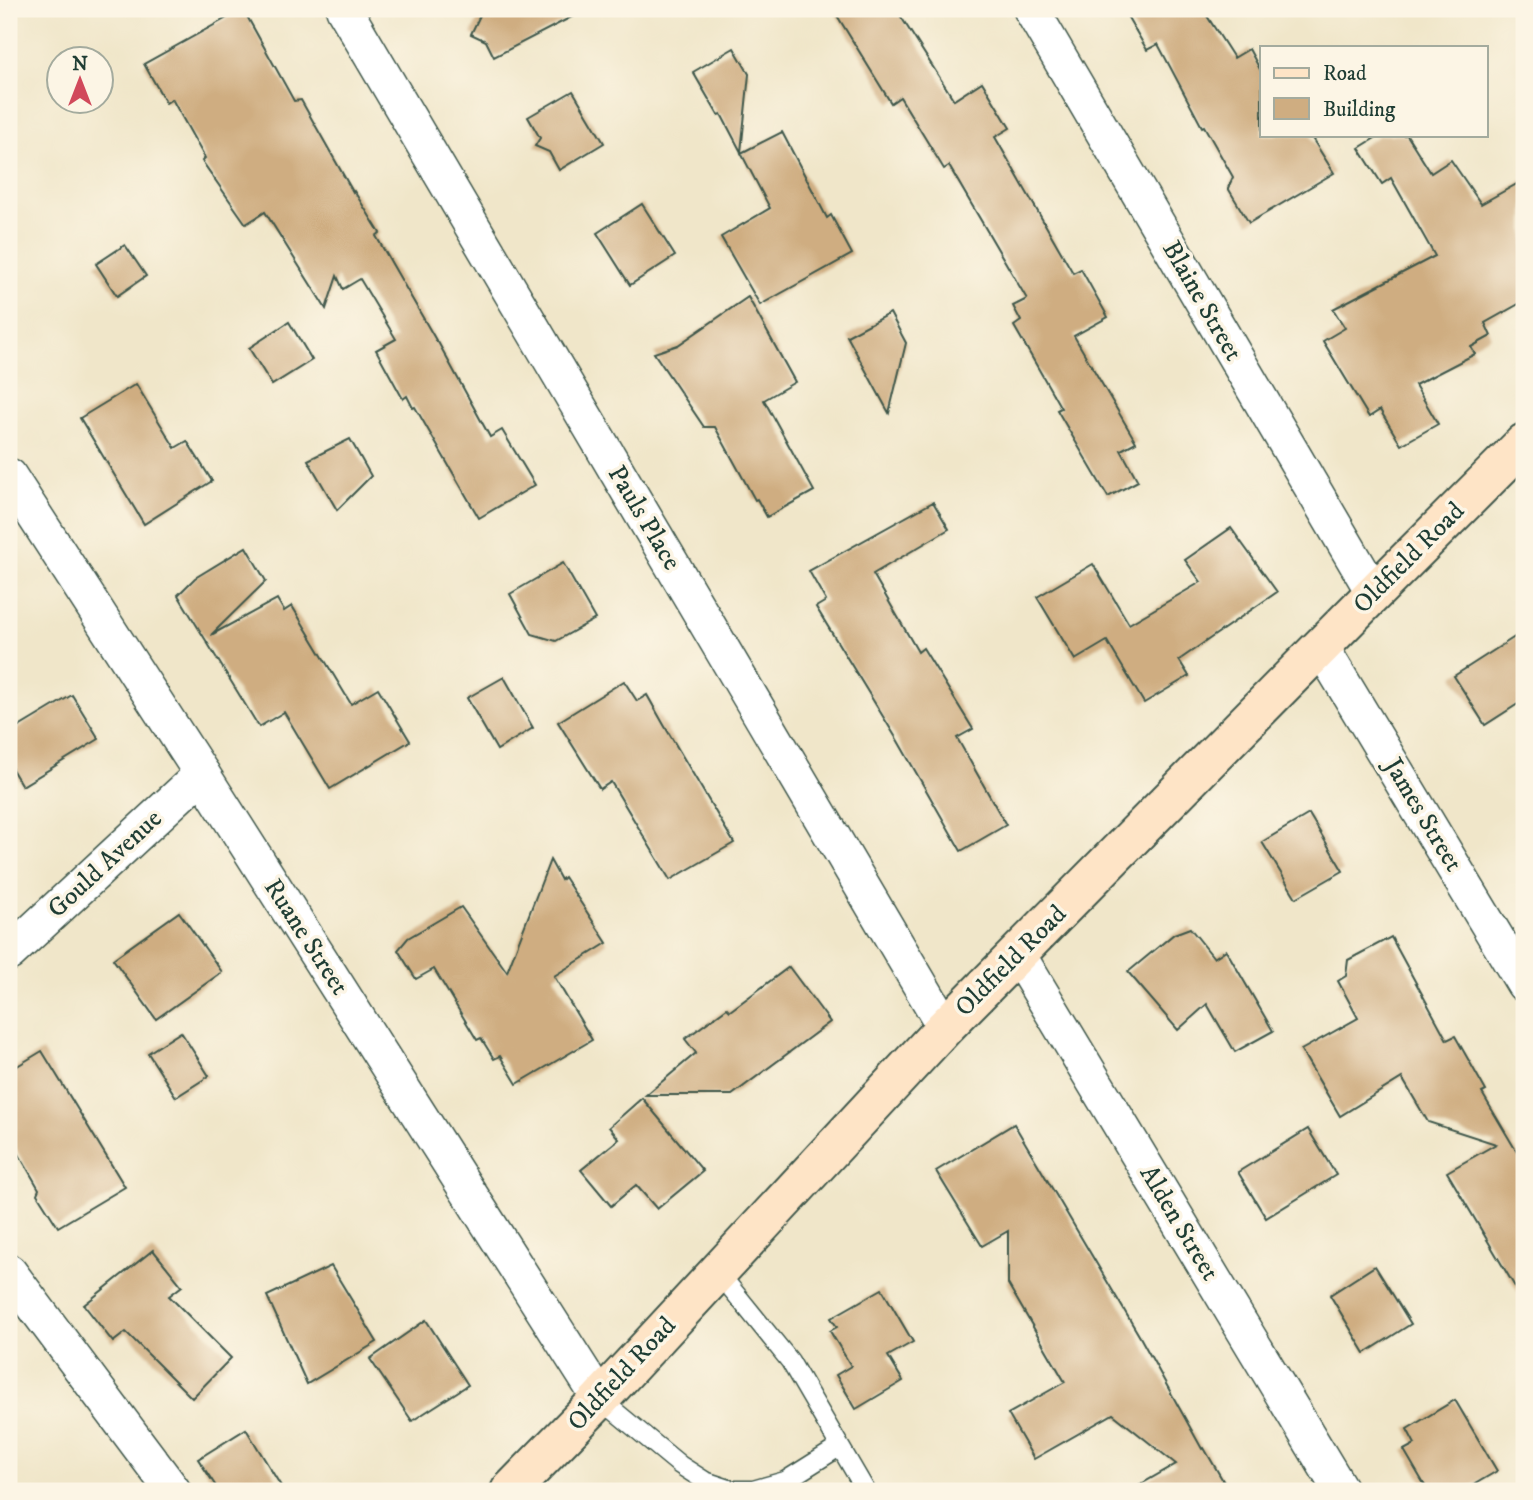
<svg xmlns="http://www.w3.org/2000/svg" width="1533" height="1500" font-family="'IM FELL DW Pica',serif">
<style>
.building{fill:#cfad81}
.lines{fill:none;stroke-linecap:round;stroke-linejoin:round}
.lane-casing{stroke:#3e564a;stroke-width:21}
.street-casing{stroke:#3e564a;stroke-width:38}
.secondary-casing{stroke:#3e564a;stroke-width:42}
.lane{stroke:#fff;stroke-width:18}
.street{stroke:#fff;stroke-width:35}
.secondary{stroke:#fee4c6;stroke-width:38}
.labels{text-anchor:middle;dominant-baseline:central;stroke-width:7;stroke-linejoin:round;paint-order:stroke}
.street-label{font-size:26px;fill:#1f3d34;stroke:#fcf5e5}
</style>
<rect width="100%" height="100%" fill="#fcf5e5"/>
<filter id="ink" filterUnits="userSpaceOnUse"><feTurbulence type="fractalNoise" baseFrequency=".0143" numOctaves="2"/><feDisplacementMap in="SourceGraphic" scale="14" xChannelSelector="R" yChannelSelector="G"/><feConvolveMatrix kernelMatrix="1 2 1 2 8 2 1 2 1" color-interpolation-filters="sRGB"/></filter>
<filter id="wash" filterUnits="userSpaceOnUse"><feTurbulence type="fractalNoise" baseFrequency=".00686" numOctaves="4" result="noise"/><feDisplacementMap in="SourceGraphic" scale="28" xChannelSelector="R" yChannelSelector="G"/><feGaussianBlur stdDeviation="1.57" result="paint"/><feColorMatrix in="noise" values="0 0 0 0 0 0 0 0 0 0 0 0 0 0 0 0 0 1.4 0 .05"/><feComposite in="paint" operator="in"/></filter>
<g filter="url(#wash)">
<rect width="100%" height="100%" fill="#f0e6c9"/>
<g id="blocks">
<g class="building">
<path d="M243,9L294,101L301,100L353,192L354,191L380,233L376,236L437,342H438L490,437L502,430L535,485L479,518L415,407L413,408L407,396L403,399L376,350L396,339L360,279L343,289L337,276L326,309L265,212L246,224L202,161L205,158L172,99L166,103L144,64Z"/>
<path d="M483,9H587L494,57L486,41L471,34Z"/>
<path d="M833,9H896L954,100L982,82L1010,128L995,137L1073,273L1081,269L1108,317L1074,336L1136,442L1121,450L1138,481L1108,497L1057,410L1061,408L1014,326L1021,321L1013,306L1027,299L949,166L944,169L900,97L891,103Z"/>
<path d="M1123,9H1219L1207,16L1234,58L1249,49L1262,73V135H1310L1334,173L1249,223L1228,188L1233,177L1204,126L1202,127L1158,44L1147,50Z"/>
<path d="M734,48L749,74L741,152L721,114L718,115L693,72Z"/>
<path d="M573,91L604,143L559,170L549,152L535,146L540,138L528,117Z"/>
<path d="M782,132L827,218L831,215L852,254L760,305L721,237L770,208L741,153Z"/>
<path d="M1380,135H1407L1431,173L1451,160L1481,204L1524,180V301L1485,323L1491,336L1471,347L1475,354L1415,385L1438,424L1401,445L1380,410L1369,417L1323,341L1345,328L1333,309L1435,256L1391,178L1382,184L1359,148Z"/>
<path d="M642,204L675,256L630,285L597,233Z"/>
<path d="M125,245L146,276L117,296L96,264Z"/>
<path d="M748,297L795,382L764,400L814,491L767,517L757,499L755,500L715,427H704L654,353L678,345Z"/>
<path d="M890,313L906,343L889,413L847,336Z"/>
<path d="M289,322L312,360L272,385L249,348Z"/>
<path d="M136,384L175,448L187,441L212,481L144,524L80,418Z"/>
<path d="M350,439L371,476L337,510L308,460Z"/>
<path d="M933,502L949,529L873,574L918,652L923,648L973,729L957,738L1006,825L961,851L898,741L816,607L826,601L809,571Z"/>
<path d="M1231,528L1277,592L1179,660L1189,676L1144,703L1107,641L1075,660L1037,597L1093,564L1129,624L1201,582L1185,560Z"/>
<path d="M246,547L266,581L211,635L277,599L284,611L292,606L351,704L378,688L410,741L330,789L284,712L259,727L178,595L195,578Z"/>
<path d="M563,563L595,619L556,641L532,634L510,594Z"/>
<path d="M1524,631V700L1485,725L1454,676Z"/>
<path d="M504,677L533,728L497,750L467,698Z"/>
<path d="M624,681L637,701L647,695L664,725L734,843L670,880L611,782L600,789L558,722Z"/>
<path d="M72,695L99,739L22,786L9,764V733Z"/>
<path d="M1309,814L1343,871L1296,898L1262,842Z"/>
<path d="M550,860L561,880L564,877L607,943L554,976L592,1040L517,1084L500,1056L494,1059L481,1038L477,1040L434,969L416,979L398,950L408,938L461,907L507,972Z"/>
<path d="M179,912L222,972L156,1019L113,959Z"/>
<path d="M1190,928L1214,958L1226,950L1273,1031L1235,1052L1207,1004L1178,1030L1128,972L1174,934Z"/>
<path d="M1391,937L1447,1040L1455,1036L1486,1091L1482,1093L1524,1164V1302L1447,1172L1496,1144L1428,1122L1402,1078L1340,1116L1301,1050L1358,1018L1338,981L1346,976L1348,960Z"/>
<path d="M789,967L830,1022L732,1095H646L696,1053L685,1039L727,1008L730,1011Z"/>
<path d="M181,1032L209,1076L176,1097L148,1053Z"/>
<path d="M42,1051L125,1187L58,1227L37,1194L39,1189L9,1137V1071Z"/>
<path d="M642,1098L703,1171L657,1209L636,1185L611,1206L581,1170L619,1139L609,1127Z"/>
<path d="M1014,1124L1140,1337L1202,1449L1204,1448L1229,1491H1129L1176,1464L1113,1414L1034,1459L1008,1414L1065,1382L1008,1284V1231L982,1246L936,1171Z"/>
<path d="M1308,1129L1336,1175L1266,1218L1238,1172Z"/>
<path d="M153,1250L182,1286L169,1296L231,1358L192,1398L126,1332L113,1342L84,1305Z"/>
<path d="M331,1266L377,1342L307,1384L267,1296Z"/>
<path d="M1375,1266L1411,1324L1365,1353L1330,1295Z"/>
<path d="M882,1289L913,1342L888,1356L903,1381L856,1409L836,1375L851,1366L830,1331L837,1327L831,1318Z"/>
<path d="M426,1320L468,1385L412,1421L370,1359Z"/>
<path d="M1455,1400L1497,1471L1463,1491H1428L1404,1450L1415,1444L1407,1429Z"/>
<path d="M246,1429L284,1491H219L198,1459Z"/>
</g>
</g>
</g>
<g filter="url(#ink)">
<use href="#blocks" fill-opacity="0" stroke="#3e564a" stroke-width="2"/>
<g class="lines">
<defs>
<g id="lane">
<path d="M718,1272L790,1361L866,1491"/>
<path d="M600,1399L680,1465L705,1481L732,1490H753L785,1481L839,1447"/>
</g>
<g id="street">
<path d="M344,9L945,1027"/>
<path d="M1031,9L1374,593"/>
<path d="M9,476L202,774L600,1399"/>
<path d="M1321,647L1524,984"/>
<path d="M9,953L202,774"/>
<path d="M1018,955L1341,1491"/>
<path d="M9,1272L173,1491"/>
</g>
<path id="secondary" d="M510,1491L600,1399L945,1027L1374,593L1524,443"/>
</defs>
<use href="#lane" class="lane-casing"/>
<use href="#street" class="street-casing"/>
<use href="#secondary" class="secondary-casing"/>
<use href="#lane" class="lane"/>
<use href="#street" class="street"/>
<use href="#secondary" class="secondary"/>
</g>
</g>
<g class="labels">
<g class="street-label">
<text transform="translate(1202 301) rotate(60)">Blaine Street</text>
<text transform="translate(644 518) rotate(59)">Pauls Place</text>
<text transform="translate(1409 558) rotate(-45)">Oldfield Road</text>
<text transform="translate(1423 815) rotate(59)">James Street</text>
<text transform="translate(105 864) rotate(-43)">Gould Avenue</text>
<text transform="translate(306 937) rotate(57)">Ruane Street</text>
<text transform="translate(1011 961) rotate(-45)">Oldfield Road</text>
<text transform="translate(1179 1223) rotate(59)">Alden Street</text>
<text transform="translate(622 1374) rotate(-47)">Oldfield Road</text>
</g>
</g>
<rect width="1533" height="1500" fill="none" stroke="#fcf5e5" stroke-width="35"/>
<rect x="1260" y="46" width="228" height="91" fill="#fcf5e5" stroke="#a4ab9e" stroke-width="2"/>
<rect x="1274" y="68" width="35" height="10" fill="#fee4c6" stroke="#a4ab9e" stroke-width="2"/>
<text x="1323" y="80" font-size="21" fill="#1f3d34">Road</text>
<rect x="1274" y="98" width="35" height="21" fill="#cfad81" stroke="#a4ab9e" stroke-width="2"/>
<text x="1323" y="116" font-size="21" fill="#1f3d34">Building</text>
<g transform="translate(80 80)"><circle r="33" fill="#fcf5e5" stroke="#a4ab9e" stroke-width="2"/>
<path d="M0-5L12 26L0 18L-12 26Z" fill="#d1495b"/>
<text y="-10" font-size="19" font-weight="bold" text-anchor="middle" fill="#1f3d34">N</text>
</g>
</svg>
